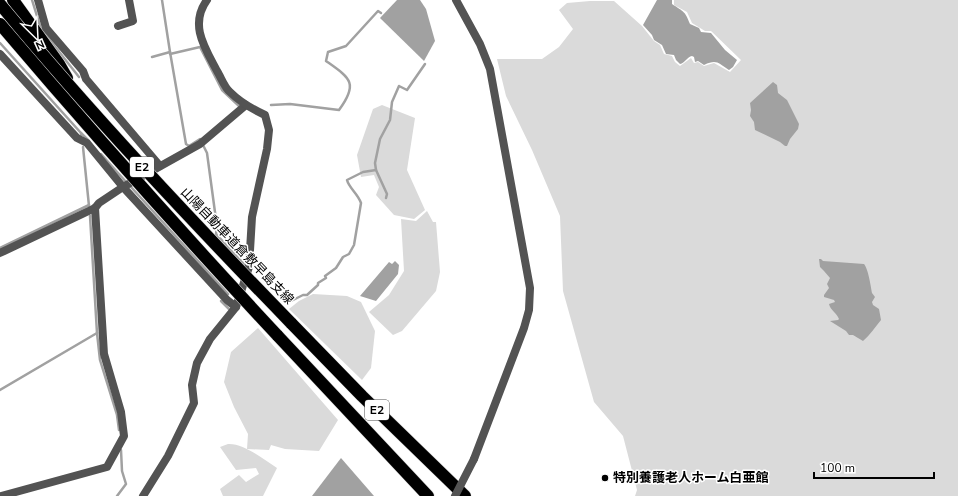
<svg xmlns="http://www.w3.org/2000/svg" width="958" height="496" font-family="'Nunito Sans','Noto Sans JP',sans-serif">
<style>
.green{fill:#dadada}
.water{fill:#a1a1a1}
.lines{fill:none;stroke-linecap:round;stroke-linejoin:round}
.stream{stroke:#a1a1a1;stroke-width:2.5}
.motorway-casing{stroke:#dbdbdb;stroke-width:13}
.minor{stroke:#535353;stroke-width:8}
.tertiary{stroke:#535353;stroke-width:8}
.motorway{stroke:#000;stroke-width:12}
.motorway-bridge-casing{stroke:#dbdbdb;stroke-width:13;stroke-linecap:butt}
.tertiary-bridge{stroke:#535353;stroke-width:8}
.motorway-bridge{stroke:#000;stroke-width:12}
.poi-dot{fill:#000;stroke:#fff;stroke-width:1.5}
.labels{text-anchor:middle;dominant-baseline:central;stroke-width:3;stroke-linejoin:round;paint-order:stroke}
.shield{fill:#fff;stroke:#4c4c4c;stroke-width:1}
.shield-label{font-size:12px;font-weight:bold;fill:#000}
.street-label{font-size:13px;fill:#000;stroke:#fff}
.poi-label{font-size:13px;font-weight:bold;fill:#000;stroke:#fff;text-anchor:start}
</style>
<rect width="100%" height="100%" fill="#fff"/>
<g class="green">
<path d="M674,0H958V496H635L637,490L623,436L594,402L563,291L560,216L532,150L506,96L497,59H542L559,47L573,29L559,10L567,3L590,1H614L642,26L654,41L660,45L664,54L672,56L675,62L680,66L691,58L694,63L698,62L704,66L714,63L730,72L741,60L711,31H705L692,23L687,12L674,5Z"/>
<path d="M382,105L415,118L407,170L425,210L414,219L394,215L376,195L379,187L374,175L361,177L357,155L373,109Z"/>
<path d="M427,211L433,222H436L440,272L436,291L402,331L393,335L369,312L389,295L404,271L401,219L416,221Z"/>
<path d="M313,294L347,296L361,302L375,331L371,368L362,380L289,309L299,301Z"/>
<path d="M258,328L338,420L319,451L285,449L271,445L269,450L247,449L248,434L234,407L224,382L231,352Z"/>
<path d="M228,444C244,443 264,460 277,468L263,496H223L220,489L239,475L246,482L259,474L256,468L236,470L220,447Z"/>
</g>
<g class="water">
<path d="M397,0H420L426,9L435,41L424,61L380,18Z"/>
<path d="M657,0H672V4C684,12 685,11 690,24L699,28L701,32L711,33L725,50L737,60L733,67L729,70C718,63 717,59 704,65L698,61L695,62L694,57L692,56C687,57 685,63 680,64L676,60L674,55L666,54L662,45L654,40L652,35L643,25Z"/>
<path d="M773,82L777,85L778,93L787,100L799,124L798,129L790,139L787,146H785L780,142L755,130L754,122L750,116L751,110L750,103Z"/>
<path d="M819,259H821L823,261L864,264C868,268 871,287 872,293L875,297L872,302L873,305L879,309L881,320C875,327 870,335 863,341L853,335H849L846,331L830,321L838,320L839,319C837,313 830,310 829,304L835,302L834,300L824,297V295L829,288L827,284L830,278L824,271L820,267Z"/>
<path d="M395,261L399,265L398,274L376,301L360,296L389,262L392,264Z"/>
<path d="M341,458L374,496H312Z"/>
</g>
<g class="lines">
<g class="stream">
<path d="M32,0L41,29L79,77"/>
<path d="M162,0L170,52"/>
<path d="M0,43L81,133V135"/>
<path d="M170,54L200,47L222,90L239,106"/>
<path d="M152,57L170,52L186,144L189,146L200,139L201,140"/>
<path d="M271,105L290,104L339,110C359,83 350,78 326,61L328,52L346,46L378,11L381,13"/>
<path d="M81,133L89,141"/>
<path d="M203,145L207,153L217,227L216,234L246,266"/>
<path d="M83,147L89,206"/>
<path d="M101,154L127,183"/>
<path d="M131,187L228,294"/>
<path d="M386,198L387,194L376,170L375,163L380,139L390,120L392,102L399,86L407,90L425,64"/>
<path d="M90,216L97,333L100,360L117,415L119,430"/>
<path d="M0,248L89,205"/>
<path d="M221,301L229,309"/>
<path d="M289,302L303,295H307L318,285V283L326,278L325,276L336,268L343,257L349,254L354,245L361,203C358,194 349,188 347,180L363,172L376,170"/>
<path d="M0,390L97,333"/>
<path d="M117,496L126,484L122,471L121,450"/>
</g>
<defs>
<g id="motorway">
<path d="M13,0L59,64L67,78"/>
<path d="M291,323L362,396L465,496"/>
<path d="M277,335L428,496"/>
</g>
</defs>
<use href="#motorway" class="motorway-casing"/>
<g class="minor">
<path d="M38,0L46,28L83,71L86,79L160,166"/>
<path d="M118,26L133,21L129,0"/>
<path d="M0,54L77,138L87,143L123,187L227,300L236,307"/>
<path d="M0,253L95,208L99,203L123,187L200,144L246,105"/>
<path d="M1,496L107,467L124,436L121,412L104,354L95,208"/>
<path d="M143,496L168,456L194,403L192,385L197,363L210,339L236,307L249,267L252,217L267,149L269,130L265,115C252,109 240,102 230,92C224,87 221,77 217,71C205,48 189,25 207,0"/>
</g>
<path class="tertiary" d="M456,0L480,44L490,69L530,288L529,310L524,328L474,459"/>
<use href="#motorway" class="motorway"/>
<defs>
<g id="motorway-bridge">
<path d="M0,4C92,115 191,220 291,323"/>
<path d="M0,24C90,130 182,233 277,335"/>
</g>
</defs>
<use href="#motorway-bridge" class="motorway-bridge-casing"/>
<path class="tertiary-bridge" d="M455,496L474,459"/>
<use href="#motorway-bridge" class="motorway-bridge"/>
</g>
<circle class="poi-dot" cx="605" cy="478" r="4"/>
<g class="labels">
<g class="shield">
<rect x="130" y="157" width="24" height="20" rx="3"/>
<rect x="365" y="400" width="24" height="20" rx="3"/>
</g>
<g class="shield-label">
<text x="142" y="167">E2</text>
<text x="377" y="410">E2</text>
</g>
<g class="street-label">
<text transform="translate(237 246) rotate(46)">山陽自動車道倉敷早島支線</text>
</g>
<g class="poi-label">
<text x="613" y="478">特別養護老人ホーム白亜館</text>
</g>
</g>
<g transform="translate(36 36) rotate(156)" stroke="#ffffff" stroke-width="3" paint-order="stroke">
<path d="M0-3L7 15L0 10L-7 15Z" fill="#000000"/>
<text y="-6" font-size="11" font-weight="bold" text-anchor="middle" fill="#000000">N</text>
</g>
<path d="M814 472v6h120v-6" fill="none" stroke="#000000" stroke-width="2"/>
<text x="820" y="472" font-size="12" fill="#000000" stroke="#ffffff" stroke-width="3" paint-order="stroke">100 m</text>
</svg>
